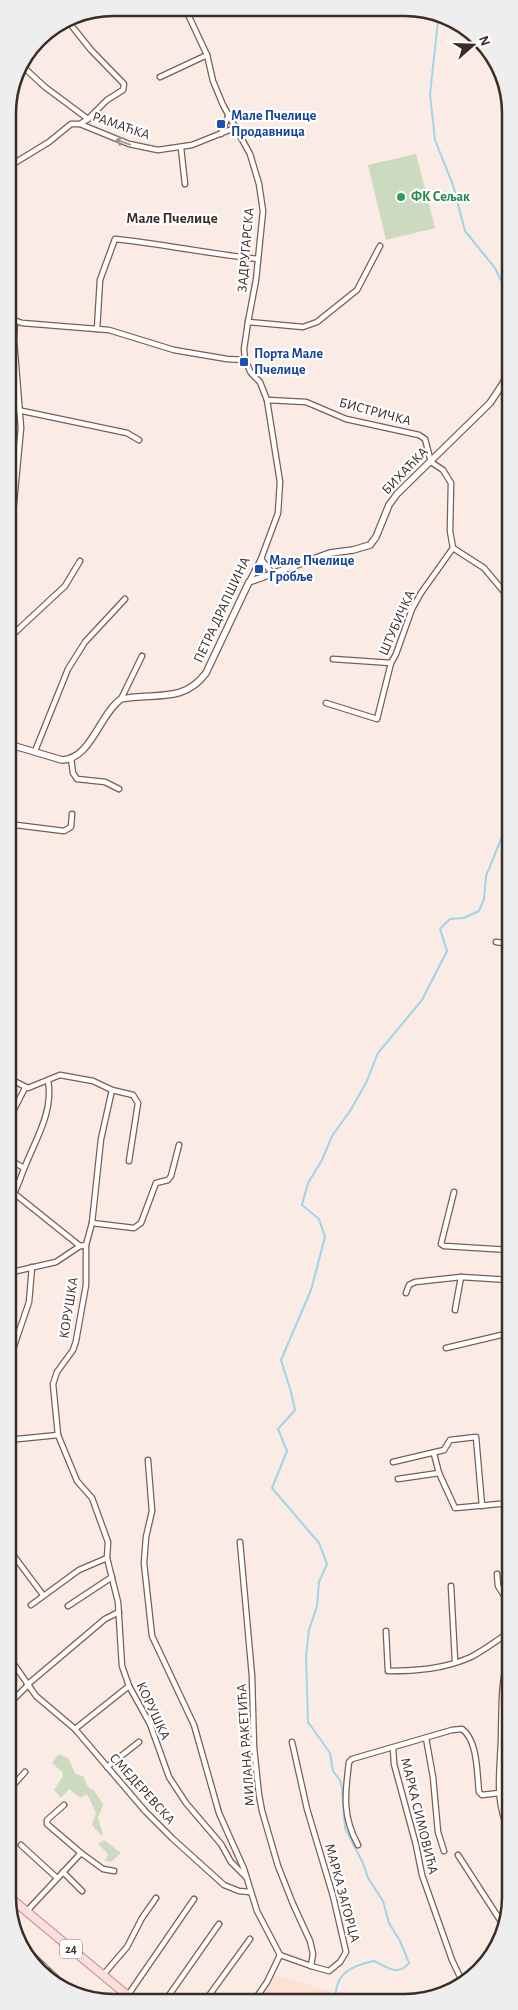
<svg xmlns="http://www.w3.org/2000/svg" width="518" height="2010" font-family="'Alegreya Sans',sans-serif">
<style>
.built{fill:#fce1d5}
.green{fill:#ccdbbf}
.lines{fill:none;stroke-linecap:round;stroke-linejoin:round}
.stream{stroke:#9fd4e9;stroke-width:2}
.minor-casing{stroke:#7e5d50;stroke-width:7}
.tertiary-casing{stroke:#7e5d50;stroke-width:8}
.primary-casing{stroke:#b7908d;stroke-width:10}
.minor{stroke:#fff;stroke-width:4.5}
.tertiary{stroke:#fff;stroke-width:5.5}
.primary{stroke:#fcdddc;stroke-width:8}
.rail-casing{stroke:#8a7b75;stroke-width:4}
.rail{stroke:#fff;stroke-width:2;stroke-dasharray:5.5;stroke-linecap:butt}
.oneway{stroke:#9d9692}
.transit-dot{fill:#1a4fb4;stroke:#fff;stroke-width:2}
.leisure-dot{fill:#2e9e5b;stroke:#fff;stroke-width:2}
.labels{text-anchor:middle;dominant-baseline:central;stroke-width:4.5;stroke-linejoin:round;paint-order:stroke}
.shield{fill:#fff;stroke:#766b67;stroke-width:1}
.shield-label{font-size:12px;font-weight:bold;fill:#3b2c26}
.transit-label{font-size:14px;font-weight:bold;fill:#164399;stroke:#fff;text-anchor:start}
.street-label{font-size:14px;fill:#3b2c26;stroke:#fff}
.leisure-label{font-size:14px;font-weight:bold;fill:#27864d;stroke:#fff;text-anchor:start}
.neighbourhood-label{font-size:15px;font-weight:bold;fill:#3b2c26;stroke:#fff}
.rim{fill:none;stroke:#3b2c26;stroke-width:2.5}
</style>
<rect width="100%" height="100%" fill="#fbebe5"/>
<path class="built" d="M275,1975L330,1991V2001H256Z"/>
<g class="green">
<path d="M416,154L435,228L386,240L368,165Z"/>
<path d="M59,1754L68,1758L75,1773L84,1777C86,1784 87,1788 94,1790L103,1805L98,1818L103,1834L101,1835L92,1825L96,1813L87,1794L80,1798L69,1789L61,1798L54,1790L63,1776L62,1772L52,1763Z"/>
<path d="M104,1840L121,1853L111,1862L105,1861L108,1854L98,1844Z"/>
</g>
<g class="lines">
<g class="stream">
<path d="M436,15L438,21L430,94L435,140L453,185L465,231L495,268L510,298"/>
<path d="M335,2001C335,1974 349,1966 374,1961C387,1967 398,1977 409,1963L400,1941L389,1923L383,1901L368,1878L363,1863L345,1828L342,1788L340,1780L333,1771L330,1753L308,1722L306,1656L309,1630L317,1606L319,1582L327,1564L319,1543L272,1488L287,1451L278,1429L295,1410L291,1392L281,1360L311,1290L325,1237L319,1219L302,1205L308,1183L322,1160L332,1136L350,1111L366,1083L378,1053L422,1000L447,951L440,929L450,919L464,918L479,911L484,899L486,876L510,817"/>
</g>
<defs>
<g id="minor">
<path d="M185,8L207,55L213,81L223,105L250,154L259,184L263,211L256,280L248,322L244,349L245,360L251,373L260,382L267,400L280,482L278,513L261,559L249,582"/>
<path d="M67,20L91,50L124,84L123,90L107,100L88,119"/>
<path d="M20,64L45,87L88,119L80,124"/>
<path d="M160,77L207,55"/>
<path d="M221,134L229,114"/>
<path d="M181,148L185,184"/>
<path d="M8,167L49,142L71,124H80L129,144L158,150L192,145L237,127"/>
<path d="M8,318L22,323L109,330L174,350L227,359L245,360"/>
<path d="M248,322L303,327L317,322L357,290L380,246"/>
<path d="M97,329L100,280L115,239C163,244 210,254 258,259"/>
<path d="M267,400L306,402L346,419L419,435L425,439L431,462L443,470L451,483L450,531L453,548L421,593L412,609L396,654L391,663L377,719L326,703"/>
<path d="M8,408L127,433L139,440"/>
<path d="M453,548L484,568L510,599"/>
<path d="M261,559L272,573"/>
<path d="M8,566L21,428L14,340L15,321"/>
<path d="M8,639L65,586L80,561"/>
<path d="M333,659L391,663"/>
<path d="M121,699L142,656"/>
<path d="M35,751L68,669L85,642L125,599"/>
<path d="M71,758L73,773L77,779L105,782L119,789"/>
<path d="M8,824L64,831L71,827L72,814"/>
<path d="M496,942L510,944"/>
<path d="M507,1050L510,1051"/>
<path d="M8,1078L28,1088L60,1075L93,1081L112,1090L133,1095L138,1103L129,1161"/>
<path d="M112,1090L101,1139L92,1223L86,1245V1285L76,1341L73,1350L57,1372L53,1384L58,1435L77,1481L92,1498L108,1542L107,1558L118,1602L122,1666L129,1686L150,1724L169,1777L186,1803L221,1844L231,1862L246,1877"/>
<path d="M8,1121L25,1088"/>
<path d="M8,1159L24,1168"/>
<path d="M454,1192L441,1244L444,1246L510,1250"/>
<path d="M15,1194L80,1246"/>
<path d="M8,1204C16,1193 19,1181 24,1169C35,1140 54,1112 48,1080"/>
<path d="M92,1223L134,1228L141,1223L156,1183L168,1180L171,1176L179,1145"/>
<path d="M8,1273L56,1262L80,1246L86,1245"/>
<path d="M406,1293L409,1285L415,1282L461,1277L510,1280"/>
<path d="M455,1310L461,1277"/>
<path d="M446,1348L510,1333"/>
<path d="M8,1364L29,1302L32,1267"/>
<path d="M8,1440L58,1435"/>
<path d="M148,1460L152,1511L146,1537L144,1563L152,1636L194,1725L219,1813L244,1869L257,1911L280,1955"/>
<path d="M393,1462L444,1450L450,1440L476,1437L482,1506"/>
<path d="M439,1473L455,1508L510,1503"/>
<path d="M398,1479L439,1473L434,1454"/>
<path d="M240,1542L252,1676L254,1748L259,1795L262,1811L278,1866L293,1904L310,1941L313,1954L311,1966"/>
<path d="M8,1548L43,1595"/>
<path d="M497,1574L498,1586L510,1605"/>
<path d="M451,1586L455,1661"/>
<path d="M31,1605L79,1570L107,1558"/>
<path d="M68,1606L112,1577"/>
<path d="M386,1631L388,1671C417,1671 444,1669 471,1657C485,1650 497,1640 510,1632"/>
<path d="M510,1652C500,1681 502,1710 501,1740C500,1772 494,1803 510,1832"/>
<path d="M8,1653L11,1660L36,1696L75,1729L145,1811L173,1839L224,1885L239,1891L250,1892"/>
<path d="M27,1685L105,1619L119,1612"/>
<path d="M8,1705L28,1685"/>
<path d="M75,1729L129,1686"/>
<path d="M426,1738L433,1777L438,1832L444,1851"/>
<path d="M393,1748L394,1764L416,1845L422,1875L452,1960L463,1983"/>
<path d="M107,1767L139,1742"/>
<path d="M8,1791L25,1772"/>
<path d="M21,1845L57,1878"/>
<path d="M358,1845C342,1816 345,1794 349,1762L352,1759L452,1730L462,1729C478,1740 477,1775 479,1792L482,1795L499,1793"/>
<path d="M81,1853L103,1869L114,1871"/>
<path d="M458,1855L502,1923"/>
<path d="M63,1872L82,1891"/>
<path d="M26,1912L81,1853L47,1824V1820L64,1805"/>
<path d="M280,1955L311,1966L329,1971L340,1962L346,1952L333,1896L307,1809L292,1742"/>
<path d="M37,1969L43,1974"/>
<path d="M103,1975L127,1947L142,1918L156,1898"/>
<path d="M128,1995L194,1899"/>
<path d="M165,2001L219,1924"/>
<path d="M205,2001L250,1939"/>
<path d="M254,2001L267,1982L280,1955"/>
</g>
<path id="tertiary" d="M8,744L62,760C91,759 99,715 121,699C154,692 183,704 206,673L249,582L330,553L353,550L370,545L376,537L389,505L397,494L490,403L502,385L510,369"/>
<path id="primary" d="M8,1896L134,2001"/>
</defs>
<use href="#minor" class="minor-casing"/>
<use href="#tertiary" class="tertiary-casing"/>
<use href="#primary" class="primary-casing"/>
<use href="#minor" class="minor"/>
<use href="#tertiary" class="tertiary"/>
<use href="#primary" class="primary"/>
<defs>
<path id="rail" d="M28,1949L69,1988"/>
</defs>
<use href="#rail" class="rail-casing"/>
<use href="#rail" class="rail"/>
</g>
<defs><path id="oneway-shaft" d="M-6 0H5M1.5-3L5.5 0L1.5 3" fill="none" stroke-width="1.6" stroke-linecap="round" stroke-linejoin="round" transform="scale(1.25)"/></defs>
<use class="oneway" href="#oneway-shaft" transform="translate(123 142) rotate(-160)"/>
<g class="transit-dot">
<rect x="216" y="119" width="10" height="10" rx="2.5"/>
<rect x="239" y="357" width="10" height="10" rx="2.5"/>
<rect x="254" y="564" width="10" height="10" rx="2.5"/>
</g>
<circle class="leisure-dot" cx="401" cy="197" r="5"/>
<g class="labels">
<rect class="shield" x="60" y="1939.5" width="22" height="19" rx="4"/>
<g class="shield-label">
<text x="71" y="1949">24</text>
</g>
<g class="transit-label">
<text x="231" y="116">Мале Пчелице<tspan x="231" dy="16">Продавница</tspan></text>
<text x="254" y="354">Порта Мале<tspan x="254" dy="16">Пчелице</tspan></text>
<text x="269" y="561">Мале Пчелице<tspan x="269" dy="16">Гробље</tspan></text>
</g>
<g class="street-label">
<text transform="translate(121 126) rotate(19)">РАМАЋКА</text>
<text transform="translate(246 250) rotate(-85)">ЗАДРУГАРСКА</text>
<text transform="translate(375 412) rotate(15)">БИСТРИЧКА</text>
<text transform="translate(405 471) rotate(-46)">БИХАЋКА</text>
<text transform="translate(222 610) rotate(-65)">ПЕТРА ДРАПШИНА</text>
<text transform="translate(397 623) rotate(-66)">ШТУБИЧКА</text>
<text transform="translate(69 1308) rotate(-81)">КОРУШКА</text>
<text transform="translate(153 1711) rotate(65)">КОРУШКА</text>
<text transform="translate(246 1745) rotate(-94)">МИЛАНА РАКЕТИЋА</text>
<text transform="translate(142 1789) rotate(48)">СМЕДЕРЕВСКА</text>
<text transform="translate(419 1816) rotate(76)">МАРКА СИМОВИЋА</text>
<text transform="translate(342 1893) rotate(75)">МАРКА ЗАГОРЦА</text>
</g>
<g class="leisure-label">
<text x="411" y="197">ФК Сељак</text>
</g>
<g class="neighbourhood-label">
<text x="172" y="218">Мале Пчелице</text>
</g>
</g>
<path d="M0 0H518V2010H0ZM113 16H405A97 97 0 0 1 502 113V1897A97 97 0 0 1 405 1994H113A97 97 0 0 1 16 1897V113A97 97 0 0 1 113 16Z" fill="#efeeee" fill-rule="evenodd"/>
<path class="rim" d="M113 16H405A97 97 0 0 1 502 113V1897A97 97 0 0 1 405 1994H113A97 97 0 0 1 16 1897V113A97 97 0 0 1 113 16Z"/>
<g transform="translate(473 45) rotate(70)" stroke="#ffffff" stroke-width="4" paint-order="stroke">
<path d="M0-4L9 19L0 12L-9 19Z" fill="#3b2c26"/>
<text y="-8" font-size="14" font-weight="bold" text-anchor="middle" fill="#3b2c26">N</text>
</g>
</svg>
